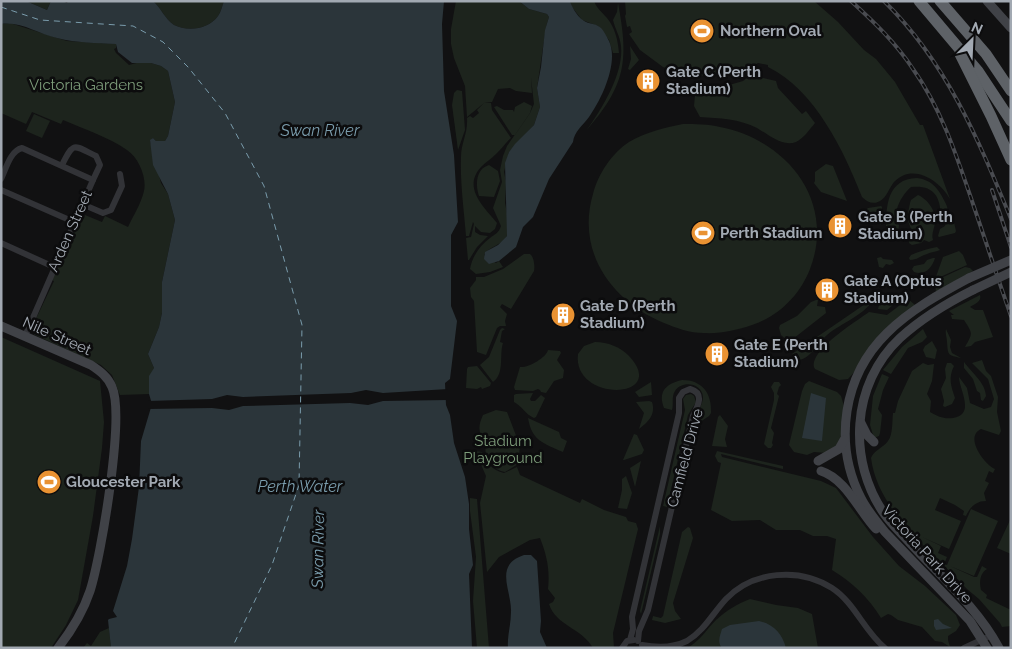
<svg xmlns="http://www.w3.org/2000/svg" width="1012" height="649" font-family="Raleway,sans-serif">
<style>
.green{fill:#1d241d}
.water{fill:#2b353a}
.pier{fill:#111112}
.lines{fill:none;stroke-linecap:round;stroke-linejoin:round}
.ferry{stroke:#7a9cac;stroke-width:1;stroke-dasharray:6 5;stroke-linecap:butt}
.street{stroke:#323337;stroke-width:6}
.secondary{stroke:#404247;stroke-width:9}
.highway{stroke:#5e6267;stroke-width:11}
.rail-casing{stroke:#494b50;stroke-width:4}
.rail{stroke:#0c0c0d;stroke-width:2;stroke-dasharray:5.5;stroke-linecap:butt}
.secondary-bridge{stroke:#404247;stroke-width:9}
.labels{text-anchor:middle;dominant-baseline:central;stroke-width:5;stroke-linejoin:round;paint-order:stroke}
.poi-label{font-size:15px;font-weight:bold;fill:#a2a9b2;stroke:#0c0c0d;text-anchor:start}
.park-label{font-size:15px;fill:#7d9c7a;stroke:#0c0c0d}
.street-label{font-size:15px;fill:#a2a9b2;stroke:#0c0c0d}
.water-label{font-size:16px;font-style:italic;fill:#7a9cac;stroke:#0c0c0d}
</style>
<rect width="100%" height="100%" fill="#111112"/>
<g class="green">
<path d="M26,1H51L47,10Z"/>
<path d="M153,1H224C222,6 221,12 218,16C209,29 188,32 174,25C165,19 161,8 153,1Z"/>
<path d="M456,1H519L529,9L547,14L549,17L546,27L537,88L540,107L534,125L509,152L504,172L506,182L505,203L507,213V236C501,246 489,246 484,255L496,263L499,261L503,267L490,272L476,274L470,269C472,257 480,245 490,238C495,234 499,233 501,226L493,208L502,182L500,170L503,156L507,146L530,113L534,104L531,78L532,93L516,91L510,88L498,89L492,102L484,103H491L492,110L511,138C507,141 502,149 496,154C491,159 486,162 481,167C462,188 484,207 497,223L495,229L490,233L481,232L475,226V232L480,235L488,236L477,247L469,260H468L466,238L471,237L474,224L473,222L469,236H466C464,210 460,183 461,157C461,143 468,134 467,118L470,116L473,118L479,113L477,110L484,103L467,117L465,86L454,58L451,44V29Z"/>
<path d="M570,1H594C597,9 602,12 607,18C615,28 618,40 619,53H613L609,40L598,26L582,20L572,7Z"/>
<path d="M625,1H814L838,22L864,50L876,59L895,82L920,125H923L950,199C940,181 913,162 894,182C889,188 887,197 880,201C873,205 867,202 862,197C844,151 815,90 768,67V65L758,63L753,66L710,76L689,75L674,71L663,67L640,50L629,34L632,32L630,26L627,27L625,16L626,14Z"/>
<path d="M618,3C629,61 626,85 586,131C602,109 624,73 621,46C620,36 615,29 613,20L617,12Z"/>
<path d="M10,23L67,41L116,44V48L114,49L116,53L129,65L140,62L151,63L161,66L168,71L175,102L168,136L165,141H156L153,138L150,141L161,183L168,194L175,220L162,282V313L159,327L148,354L154,368L149,386V394L120,395L112,375L101,365L35,335L32,332V327L54,281L52,280L75,230L80,225V216L85,215L102,222L105,216L128,227C133,216 141,204 144,191C147,178 139,158 127,150C108,137 84,129 63,120L61,124L32,112L26,124L1,113V24Z"/>
<path d="M630,46L639,60L630,70L628,69L631,59Z"/>
<path d="M751,75L776,81L778,88L802,114L806,111L815,123C810,129 803,139 796,142C782,147 769,135 757,128C740,119 719,118 700,117L694,106L695,95L743,81Z"/>
<path d="M457,90L462,91L465,130L458,150L452,105L454,93Z"/>
<path d="M524,102L532,106L530,113L515,135H512L494,107L497,106L504,110H513L514,112L515,107Z"/>
<path d="M34,114L50,121L42,138L26,131Z"/>
<path d="M683,124C695,124 708,124 720,127C787,140 836,201 810,269C800,295 779,316 752,325C737,330 720,334 704,333C690,333 676,328 664,323C611,301 576,251 593,194C598,174 612,153 629,142C646,132 664,128 683,124Z"/>
<path d="M826,164L833,166L847,201L821,192L814,183L815,181V172Z"/>
<path d="M489,165L498,171L500,181L494,197L479,196C475,184 476,169 489,165Z"/>
<path d="M917,178C933,180 939,190 945,202C948,208 950,213 942,218L941,216C940,195 933,185 911,187C905,192 899,201 897,209C897,211 897,214 895,217L899,225L898,234L895,235L889,233L886,229C886,206 887,179 917,178Z"/>
<path d="M918,195C927,199 936,210 935,221C935,228 931,233 933,240L929,242L924,240L921,243L912,245L909,243L911,229L907,218L910,203L911,200Z"/>
<path d="M881,206L882,207L881,225L876,223V219L868,216L866,210L868,208Z"/>
<path d="M949,217L953,218L956,231L955,233L939,237L938,236L940,229L945,226L946,221Z"/>
<path d="M937,247L940,250C935,252 931,252 927,254C920,256 917,260 910,260L909,258L911,255C921,251 927,249 937,247Z"/>
<path d="M959,251L963,255L967,265L938,278L933,285L943,257Z"/>
<path d="M524,254H530C534,257 535,266 534,271L511,309L502,304L500,307L507,314L505,321L506,326H500L497,328L486,355L477,352L474,301L471,297L470,288L476,280V277H484L503,269Z"/>
<path d="M881,257L883,259L892,260L894,263L890,265L886,264L883,268L879,267L877,258Z"/>
<path d="M933,258H935C932,268 925,276 914,272L912,269L914,266L924,264L927,260Z"/>
<path d="M965,267L970,268L973,271L936,292L935,284L941,278Z"/>
<path d="M890,294L895,296L905,295L887,310L878,309L882,295Z"/>
<path d="M980,295C982,301 975,304 970,307L975,310H983L993,337L975,342L971,346L965,347C973,333 973,334 964,320L952,319L951,315H954L949,311Z"/>
<path d="M874,298C867,314 841,323 827,335C818,342 811,359 798,360L792,354Z"/>
<path d="M908,299L915,305L848,379L839,380L815,369C806,352 857,321 869,312L887,315Z"/>
<path d="M816,300H818L817,306L825,307L826,313L789,342L781,335L779,328L780,325L797,316L811,302Z"/>
<path d="M502,328L505,329L502,331L500,342L503,343C499,354 505,374 493,382L480,365L489,357L500,330Z"/>
<path d="M923,329L927,337L922,342L908,348L891,374L883,370L902,347Z"/>
<path d="M946,329L951,340L950,347L952,353L961,358C948,355 948,356 947,342C947,337 945,334 946,329Z"/>
<path d="M1,337L100,381L104,422L102,448L93,516L78,600L66,625L51,648H1Z"/>
<path d="M932,341L937,350L935,359L926,357L923,350L925,346Z"/>
<path d="M595,342C608,342 620,347 629,356C670,400 572,403 578,354L584,346Z"/>
<path d="M548,350L560,351L561,353L557,360L564,370L563,378L554,381L546,393L541,392L540,390L538,389L533,391L515,390L514,387L520,367C528,368 546,358 548,350Z"/>
<path d="M982,360L986,371L991,376L998,397L997,412L1001,431L999,435L981,429C964,437 984,464 995,469L993,473L989,471L985,481L989,483L984,493L986,501C976,501 970,507 966,516L963,515L964,511L955,505L940,498L935,510L961,521L949,549L922,537L941,546L938,553L947,557L944,564L947,565L971,509L998,521L974,576L950,566L974,577H977L982,566L987,569C980,573 979,582 981,590L987,595L986,598L1011,610V626L1002,627L1000,623L979,599L967,589C932,551 878,512 871,458C874,450 883,448 888,441C893,434 892,422 893,413H895L898,401L912,371L923,363L928,365L934,364L932,381L927,394L931,401L930,412C939,417 943,419 953,418C976,415 959,389 959,377L967,388L970,403L984,409L991,407L994,399L988,379L972,363Z"/>
<path d="M964,362C972,373 985,382 986,396L983,401L981,400L980,393L977,391L973,379L964,368Z"/>
<path d="M947,363H951L954,366C948,378 951,386 955,398L952,404L945,407L943,406L944,401L941,389L946,378L945,369Z"/>
<path d="M477,366L491,383L490,386L482,389L481,387L477,389L466,388L467,369L468,367Z"/>
<path d="M882,374L889,377L883,390L878,409L882,415L880,433L879,436L874,438L870,425L873,396Z"/>
<path d="M682,380C702,380 712,393 711,413L709,416L700,422L695,420C697,413 703,404 703,397C702,383 682,380 675,391C671,397 674,404 672,410L664,408C658,392 665,384 682,380Z"/>
<path d="M809,381L837,392L841,396L844,406L841,439L839,444L826,453L814,452L807,455L794,452L789,445L802,391L805,384Z"/>
<path d="M651,382L652,395L639,397L635,392Z"/>
<path d="M774,382H779L781,385L779,387L777,394L779,396L771,428L774,433L772,443L773,445L771,448H768L764,444L774,400V393L771,387Z"/>
<path d="M533,393L530,399L531,401H535L541,395L545,398L536,417L534,418C525,414 522,406 514,402V395L516,394Z"/>
<path d="M691,394L694,396L696,402L688,415L667,507L663,506L685,410L683,399L686,395Z"/>
<path d="M649,401L652,402C656,415 648,422 639,429L644,413L636,402Z"/>
<path d="M496,410L507,412L520,446L518,464L505,472C492,470 483,458 486,445C479,433 477,428 483,415Z"/>
<path d="M720,415L728,426L725,439L727,447L712,446L718,417Z"/>
<path d="M528,418L559,432L561,438L567,441L563,452C543,443 532,441 528,418Z"/>
<path d="M634,434L637,435L644,450L642,454L624,460H623Z"/>
<path d="M475,451L482,452C486,463 492,470 504,473L517,467L520,475L580,503L582,499L604,510L626,517L628,521L636,523L638,529L613,633L614,648H593C582,628 556,626 549,604L553,602L555,598L548,589C550,570 547,556 540,538L530,540L499,557L487,572L480,503L486,476Z"/>
<path d="M717,451L783,466V469L721,454L722,457L821,481L836,488L873,537L899,566L925,586L956,615L960,625L956,631L948,636V640L950,647L942,642L935,641L922,627L898,620L891,615L888,614L881,618C869,598 852,582 832,570L836,539L827,536H813L800,530H776L760,520L732,521L711,510L721,463L718,462L715,456Z"/>
<path d="M641,461L635,487L630,468Z"/>
<path d="M626,476L632,493L627,509L618,508L622,490V479Z"/>
<path d="M470,498L477,499L489,648H477L473,601L476,557L470,511Z"/>
<path d="M1011,518V554L997,548Z"/>
<path d="M660,526V534L641,614L640,611Z"/>
<path d="M688,527L690,528L693,538L673,603L675,611L681,619L665,623L652,620L653,616L661,618L663,616L682,532Z"/>
<path d="M750,599L776,605L798,608L812,614L818,648H687C700,641 706,630 716,620C727,610 737,604 750,599Z"/>
<path d="M109,628L111,648H83L87,643L91,646L100,632Z"/>
</g>
<g class="water">
<path d="M1,1H26L47,10L51,1H62L67,3L68,1H153C161,8 165,19 174,25C188,32 209,29 218,16C221,12 222,6 224,1H444L442,24L444,91L454,155L458,222L451,235V306L457,321L450,379L445,383L446,405L450,415L454,443L465,477L469,504V529L473,565L469,574L472,648H111L108,620L109,619L117,617L113,611L127,566L132,539L139,487L141,441L152,404L149,394V376L154,368L148,354L159,327L162,313V282L175,220L168,194L153,165L150,140L153,138L156,141H165L168,136L175,102L168,71L161,66L151,63H132L118,52L116,44C96,43 77,43 57,38C38,34 21,21 1,24Z"/>
<path d="M519,1H570C572,8 579,19 586,22C591,24 597,24 601,28C604,31 607,37 609,41C619,62 602,99 589,117C583,125 574,132 573,142L549,179L533,217L523,227L516,247L499,261L489,264L484,259L485,252L498,245L507,236L505,163L509,152L515,144L534,125L540,107L537,88L541,67L545,30L549,17L547,14L529,9Z"/>
<path d="M811,393L826,398L822,441L802,438Z"/>
<path d="M524,555H531L537,561L541,621L540,632L547,648H508C507,636 511,625 511,612C512,591 493,565 524,555Z"/>
<path d="M938,619L943,624L952,628L936,630L934,626V620Z"/>
<path d="M759,621C773,624 782,633 786,648H722C717,642 720,636 722,629L730,625Z"/>
</g>
<path class="pier" d="M448,389V400L383,401L368,405L350,403L243,406L229,410L212,408L148,409V401L212,399L227,395L243,397L351,393L366,390L383,393Z"/>
<g class="lines">
<path class="ferry" d="M1,7L40,20L133,26L163,42L188,67L225,113L264,186L302,325L299,485L272,565L232,648"/>
<g class="street">
<path d="M62,165C74,141 73,145 96,156L100,165L93,180"/>
<path d="M1,179C6,169 10,151 22,148L93,180L25,336"/>
<path d="M1,190L74,222"/>
<path d="M82,204L103,213L111,210L122,186L120,174"/>
<path d="M1,243L54,267"/>
<path d="M630,640L633,629L632,617L679,413V398L683,392L690,389C705,393 698,406 693,416L648,610L639,631L638,641"/>
<path d="M642,645C658,648 673,648 687,641C704,631 713,613 726,599C753,571 799,567 832,588C855,603 864,631 885,648"/>
<path d="M622,648L627,641L634,640"/>
<path d="M964,648L992,635"/>
</g>
<g class="secondary">
<path d="M987,1L1011,28"/>
<path d="M969,278C941,293 910,310 887,333C843,376 833,443 861,498C867,510 876,521 885,532L970,621L987,648"/>
<path d="M973,290C947,303 922,318 900,338C851,384 847,461 885,515C892,525 902,534 910,543C941,577 977,607 999,648"/>
<path d="M1,326L91,365C100,371 108,377 112,387C125,416 101,557 90,591C83,612 72,630 58,648"/>
<path d="M861,423L867,435L874,442"/>
<path d="M818,461L839,449L844,440"/>
<path d="M821,471C846,479 859,511 876,529"/>
</g>
<g class="highway">
<path d="M919,1L978,71L1011,121"/>
<path d="M940,1L986,54L1011,91"/>
<path d="M960,54L991,116L1011,160"/>
</g>
<defs>
<g id="rail">
<path d="M851,1C874,22 896,43 913,69C942,110 957,157 973,204C986,242 998,279 1011,316"/>
<path d="M884,1C947,63 978,139 1011,219"/>
<path d="M992,190L1011,247"/>
</g>
</defs>
<use href="#rail" class="rail-casing"/>
<use href="#rail" class="rail"/>
<g class="secondary-bridge">
<path d="M969,278L1011,260"/>
<path d="M973,290L1011,272"/>
</g>
</g>
<defs>
<symbol id="stadium-disc" viewBox="-11 -11 22 22"><circle r="9.5" fill="#e99232" stroke="#0c0c0d"/><path d="M0-5a6.5 5 0 1 0 0 10a6.5 5 0 1 0 0-10ZM-3.5-1.8h7v3.6h-7Z" fill="#fff"/></symbol>
<symbol id="building-disc" viewBox="-11 -11 22 22"><circle r="9.5" fill="#e99232" stroke="#0c0c0d"/><path d="M-4-6H4V6H1V3H-1V6H-4ZM-2.5-4.3h1.7v1.8h-1.7ZM.8-4.3h1.7v1.8H.8ZM-2.5-1h1.7V.8h-1.7ZM.8-1h1.7V.8H.8Z" fill="#fff"/></symbol>
</defs>
<g fill-rule="evenodd">
<use href="#stadium-disc" x="688" y="17" width="28" height="28"/>
<use href="#building-disc" x="634" y="67" width="28" height="28"/>
<use href="#building-disc" x="826" y="212" width="28" height="28"/>
<use href="#stadium-disc" x="689" y="219" width="28" height="28"/>
<use href="#building-disc" x="813" y="276" width="28" height="28"/>
<use href="#building-disc" x="549" y="301" width="28" height="28"/>
<use href="#building-disc" x="703" y="340" width="28" height="28"/>
<use href="#stadium-disc" x="35" y="468" width="28" height="28"/>
</g>
<g class="labels">
<g class="poi-label">
<text x="720" y="31">Northern Oval</text>
<text x="666" y="72">Gate C (Perth<tspan x="666" dy="17">Stadium)</tspan></text>
<text x="858" y="217">Gate B (Perth<tspan x="858" dy="17">Stadium)</tspan></text>
<text x="720" y="233">Perth Stadium</text>
<text x="844" y="281">Gate A (Optus<tspan x="844" dy="17">Stadium)</tspan></text>
<text x="580" y="306">Gate D (Perth<tspan x="580" dy="17">Stadium)</tspan></text>
<text x="734" y="345">Gate E (Perth<tspan x="734" dy="17">Stadium)</tspan></text>
<text x="66" y="482">Gloucester Park</text>
</g>
<g class="park-label">
<text x="86" y="85">Victoria Gardens</text>
<text x="503" y="441">Stadium<tspan x="503" dy="17">Playground</tspan></text>
</g>
<g class="street-label">
<text transform="translate(70 231) rotate(-66)">Arden Street</text>
<text transform="translate(57 336) rotate(24)">Nile Street</text>
<text transform="translate(685 458) rotate(-75)">Camfield Drive</text>
<text transform="translate(927 554) rotate(48)">Victoria Park Drive</text>
</g>
<g class="water-label">
<text x="320" y="130">Swan River</text>
<text x="300" y="486">Perth Water</text>
<text transform="translate(318 549) rotate(-89)">Swan River</text>
</g>
</g>
<rect width="1012" height="649" fill="none" stroke="#a2a9b2" stroke-width="5"/>
<g transform="translate(972 40) rotate(24)" stroke="#0c0c0d" stroke-width="4" paint-order="stroke">
<path d="M0-4L9 19L0 12L-9 19Z" fill="#a2a9b2"/>
<text y="-8" font-size="14" font-weight="bold" text-anchor="middle" fill="#a2a9b2">N</text>
</g>
</svg>
